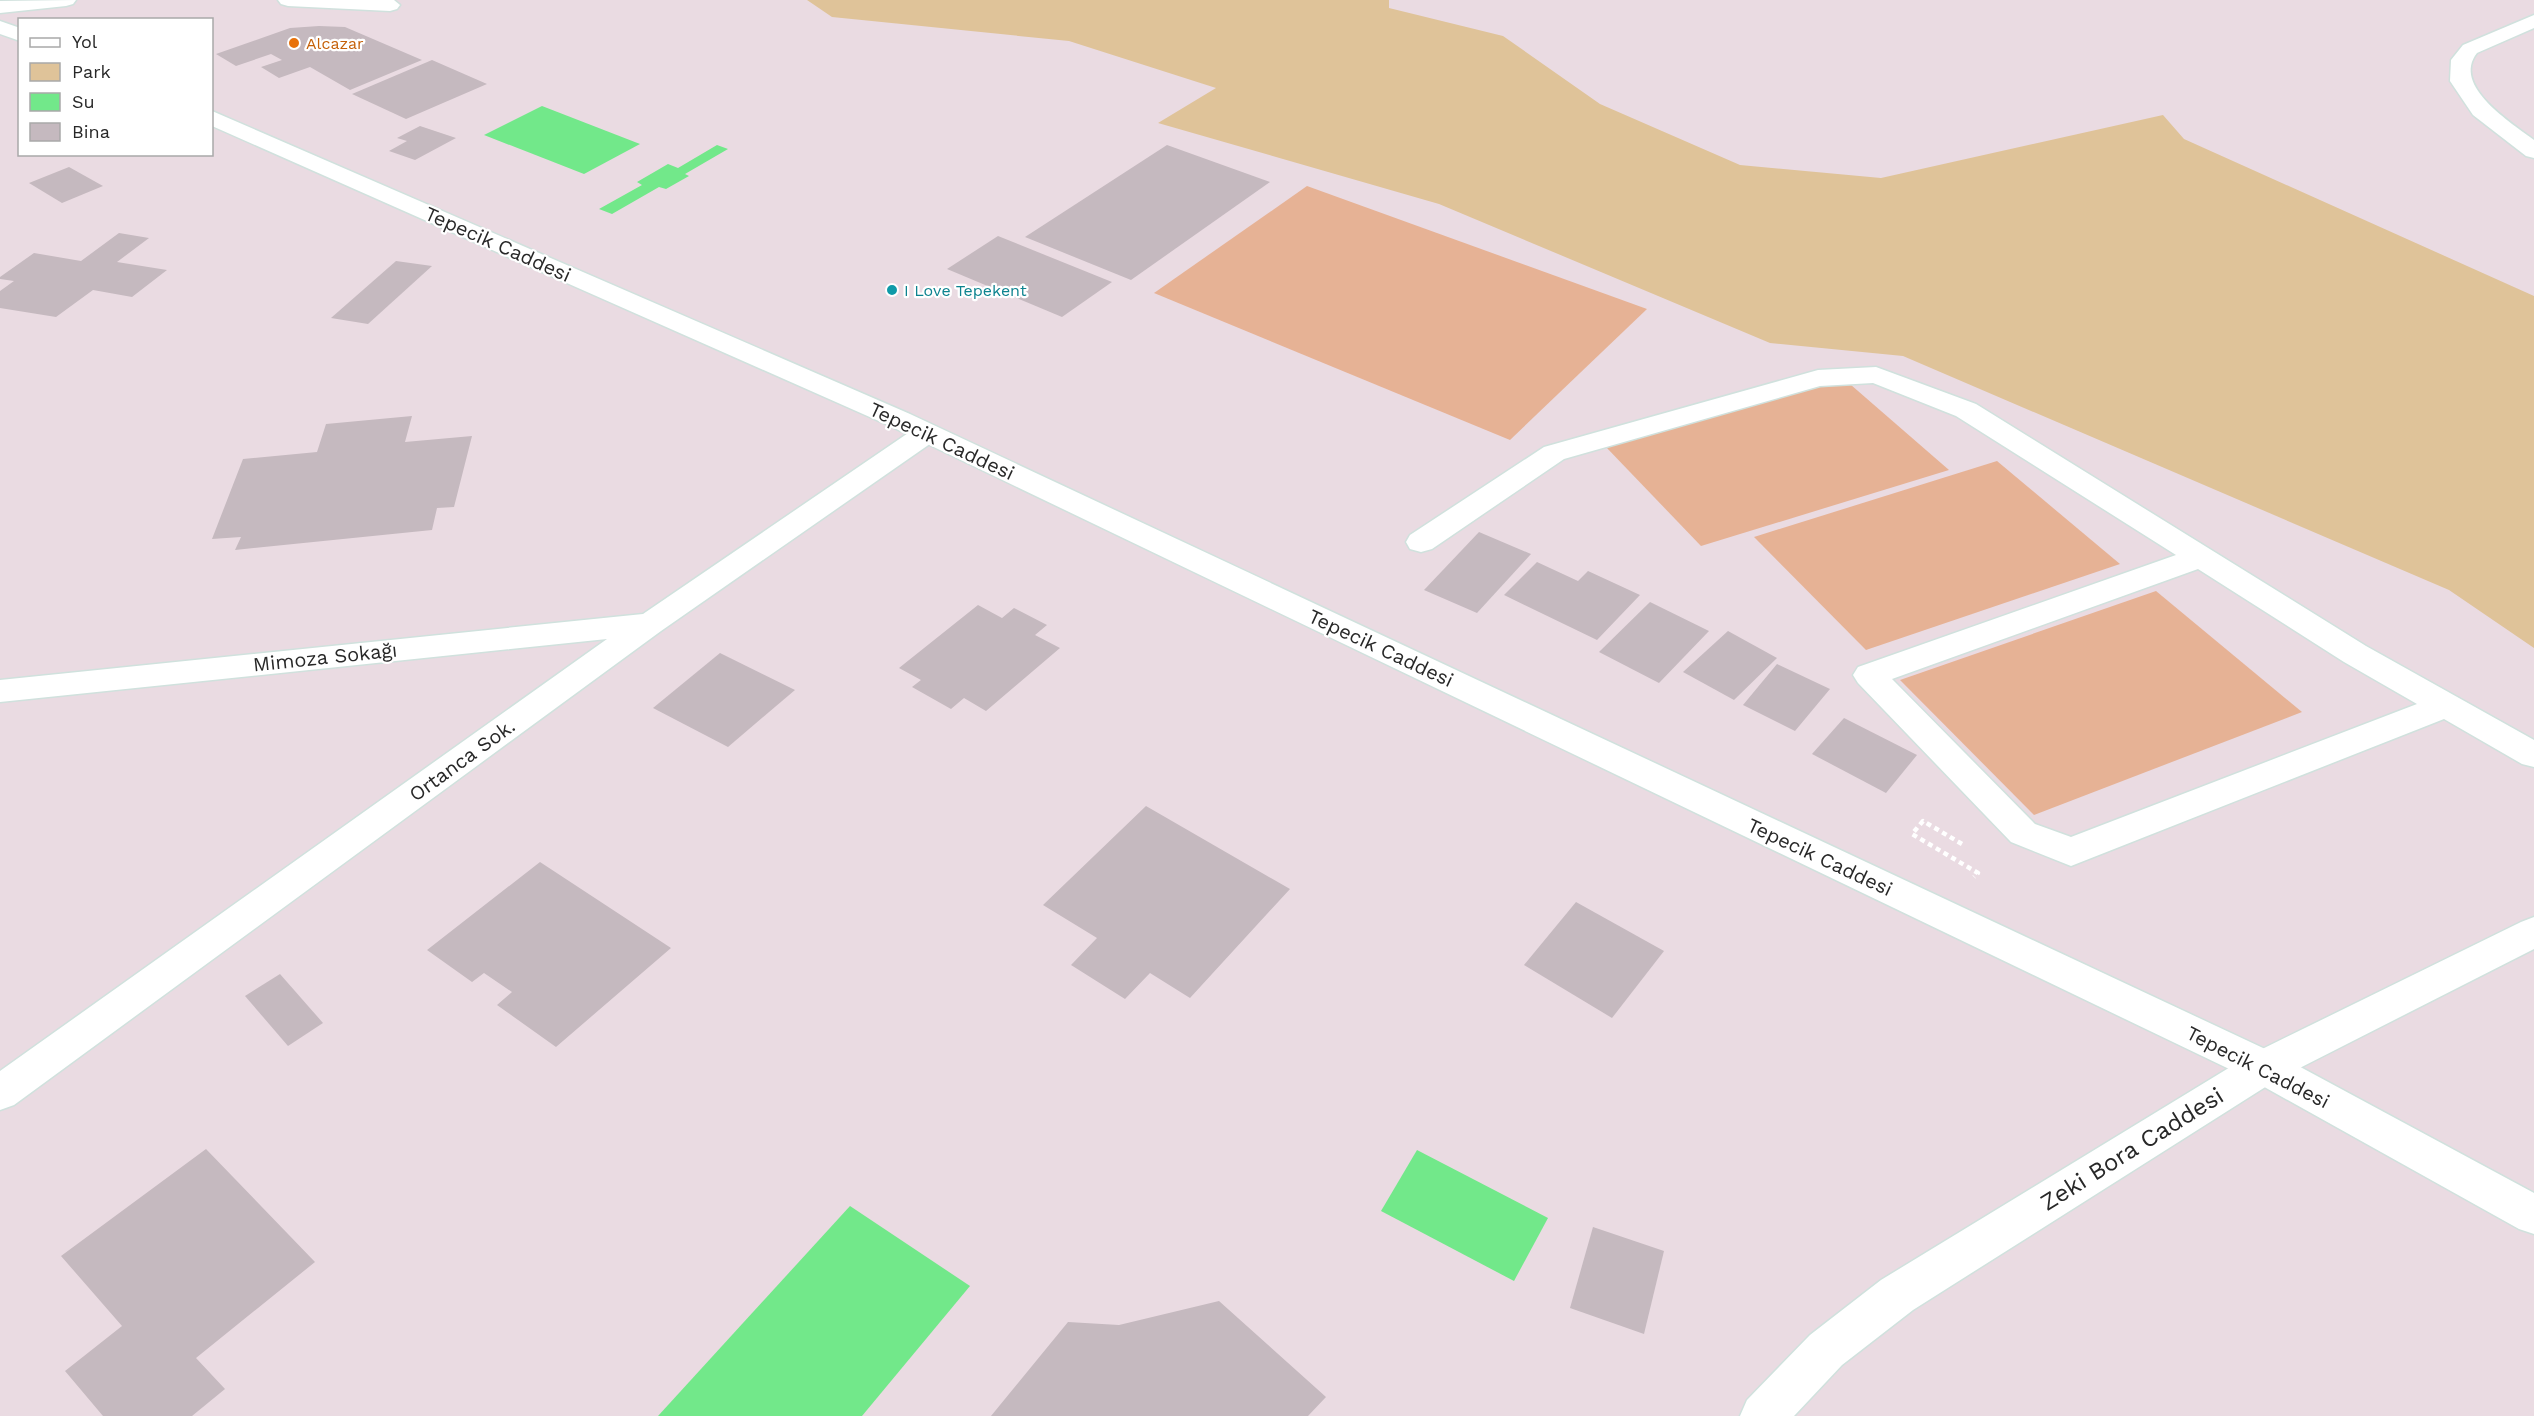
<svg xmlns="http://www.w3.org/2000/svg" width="2534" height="1416" font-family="'Work Sans',sans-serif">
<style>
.green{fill:#dfc399}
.pitch{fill:#e6b295}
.water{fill:#72e88a}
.building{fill:#c5b9bf}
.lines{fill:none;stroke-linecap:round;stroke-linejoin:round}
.service-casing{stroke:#d0e1dd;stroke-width:3}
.minor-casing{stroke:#d0e1dd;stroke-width:3}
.tertiary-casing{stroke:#d0e1dd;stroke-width:3}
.path{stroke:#fff;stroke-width:4.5;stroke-dasharray:5 4;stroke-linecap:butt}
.service{fill:#fff;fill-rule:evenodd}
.minor{fill:#fff;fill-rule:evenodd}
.tertiary{fill:#fff;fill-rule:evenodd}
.food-dot{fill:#e8710a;stroke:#fff;stroke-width:2}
.culture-dot{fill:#0f9aa8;stroke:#fff;stroke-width:2}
.labels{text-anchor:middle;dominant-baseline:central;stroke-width:4.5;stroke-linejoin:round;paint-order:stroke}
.far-food-label{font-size:16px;fill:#c56008;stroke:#fff;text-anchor:start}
.far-culture-label{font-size:16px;fill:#0d838f;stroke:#fff;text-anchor:start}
.street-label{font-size:20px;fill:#282828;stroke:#fff}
.near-street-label{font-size:24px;fill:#282828;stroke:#fff}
</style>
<rect width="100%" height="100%" fill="#eadbe2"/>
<path class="green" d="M807,0H1389V8L1503,36L1600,104L1740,165L1881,178L2163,115L2184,139L2534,296V648L2449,590L1903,356L1770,343L1439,204L1158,123L1216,88L1069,41L832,17Z"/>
<g class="pitch">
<path d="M1307,186L1647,309L1510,440L1154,293Z"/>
<path d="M1843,378L1949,470L1701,546L1605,446Z"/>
<path d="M1997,461L2120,564L1866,650L1754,537Z"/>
<path d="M2156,591L2302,712L2034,815L1900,680Z"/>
</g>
<g class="water">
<path d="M542,106L640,144L584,174L484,135Z"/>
<path d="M717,145L728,149L685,174L689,176L666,189L659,187L612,214L599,209L642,185L637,182L668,164L678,168Z"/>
<path d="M1417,1150L1548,1218L1514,1281L1381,1211Z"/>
<path d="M850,1206L970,1286L862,1416H658Z"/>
</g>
<g class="building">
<path d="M319,26L345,27L422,60L350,90L310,67L279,78L261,67L282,60L271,54L236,66L216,54L290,28Z"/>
<path d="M432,60L487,84L406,119L352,94Z"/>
<path d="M420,126L456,138L415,160L389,151L407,141L397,138Z"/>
<path d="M1167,145L1270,182L1131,280L1025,237Z"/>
<path d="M69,167L103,186L62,203L29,183Z"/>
<path d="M119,233L149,238L117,262L167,270L132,297L93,290L56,317L0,308V291L14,281L0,279V277L34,253L81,261Z"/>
<path d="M998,236L1112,282L1062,317L947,269Z"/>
<path d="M396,261L432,266L368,324L331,318Z"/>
<path d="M412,416L405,442L472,436L454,507L437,508L432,530L235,550L241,537L212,539L243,459L317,452L326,424Z"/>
<path d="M1479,532L1531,554L1477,613L1424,590Z"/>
<path d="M1537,562L1578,581L1588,571L1640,595L1597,640L1504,595Z"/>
<path d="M1650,602L1709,631L1659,683L1599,652Z"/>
<path d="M978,605L1002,618L1014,608L1047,625L1035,635L1060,648L986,711L964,698L951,709L912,687L921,680L899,668Z"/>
<path d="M1728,631L1777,658L1734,700L1683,672Z"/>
<path d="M720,653L795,690L728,747L653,708Z"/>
<path d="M1777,664L1830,689L1795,731L1743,705Z"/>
<path d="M1844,718L1917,755L1886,793L1812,754Z"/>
<path d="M1146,806L1290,889L1190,998L1150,973L1125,999L1071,965L1097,938L1043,905Z"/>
<path d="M540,862L671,948L556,1047L497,1005L512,992L484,973L472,982L427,950Z"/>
<path d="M1576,902L1664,951L1612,1018L1524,965Z"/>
<path d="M280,974L323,1023L288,1046L245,996Z"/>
<path d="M206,1149L315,1262L196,1358L225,1389L192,1416H103L65,1371L122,1326L61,1256Z"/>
<path d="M1593,1227L1664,1251L1644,1334L1570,1308Z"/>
<path d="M1219,1301L1326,1397L1308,1416H991L1068,1322L1119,1325Z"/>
</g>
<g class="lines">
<defs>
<g id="service">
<path d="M76,0L73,4L66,6L0,13V1Z"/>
<path d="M278,0H394L400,5L397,9L390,11L288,6L281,4Z"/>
<path d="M1876,367L1976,404L2366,646L2534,740V767L2522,764L2444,719L2071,866L2011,842L1858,683L1853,675L1858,667L2176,555L1956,416L1873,383L1820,386L1564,459L1432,549L1421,552L1410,549L1406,542L1410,535L1544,447L1818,370ZM2198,569L2344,662L2417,704L2071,837L2035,824L1892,679Z"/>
</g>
<g id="minor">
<path d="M2534,15V28L2477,53C2451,86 2512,123 2534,140V158L2526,156L2473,115L2450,81L2451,60L2463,45Z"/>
<path d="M927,425L937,427L941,433L937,439L661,631L14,1105L0,1110V1071L607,639L0,702V680L643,614L917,427Z"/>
<path d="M2534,917V949L2278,1079L1913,1310L1842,1365L1794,1416H1740L1747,1400L1810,1335L1881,1280L2250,1055L2521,922Z"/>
</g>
<g id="tertiary">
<path d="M0,21L20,28V41L0,34Z"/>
<path d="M212,111L910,414L2278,1055L2534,1193V1234L2519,1229L2250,1079L890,426L212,126Z"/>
</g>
</defs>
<use href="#service" class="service-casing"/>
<use href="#minor" class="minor-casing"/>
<use href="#tertiary" class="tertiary-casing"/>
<path class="path" d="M1962,844L1923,821L1912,834L1978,873L1974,877"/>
<use href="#service" class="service"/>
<use href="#minor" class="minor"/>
<use href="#tertiary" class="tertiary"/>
</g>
<circle class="food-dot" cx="294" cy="43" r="6"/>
<circle class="culture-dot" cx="892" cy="290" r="6"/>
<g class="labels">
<g class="far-food-label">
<text x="306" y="43">Alcazar</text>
</g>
<g class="far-culture-label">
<text x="904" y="290">I Love Tepekent</text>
</g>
<g class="street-label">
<text transform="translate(498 244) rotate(24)">Tepecik Caddesi</text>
<text transform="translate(942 441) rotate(25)">Tepecik Caddesi</text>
<text transform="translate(1381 648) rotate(25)">Tepecik Caddesi</text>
<text transform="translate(325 657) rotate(-6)">Mimoza Sokağı</text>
<text transform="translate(462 760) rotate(-36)">Ortanca Sok.</text>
<text transform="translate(1820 857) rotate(25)">Tepecik Caddesi</text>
<text transform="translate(2258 1067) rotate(27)">Tepecik Caddesi</text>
</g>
<g class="near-street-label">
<text transform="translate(2132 1149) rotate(-32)">Zeki Bora Caddesi</text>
</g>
</g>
<rect x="18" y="18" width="195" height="138" fill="#ffffff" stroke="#a9a9a9" stroke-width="1.5"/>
<rect x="30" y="38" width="30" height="9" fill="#ffffff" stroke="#a9a9a9" stroke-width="1.5"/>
<text x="72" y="48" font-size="18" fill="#282828">Yol</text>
<rect x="30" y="63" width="30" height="18" fill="#dfc399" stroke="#a9a9a9" stroke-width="1.5"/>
<text x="72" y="78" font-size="18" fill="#282828">Park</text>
<rect x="30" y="93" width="30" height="18" fill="#72e88a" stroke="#a9a9a9" stroke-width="1.5"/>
<text x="72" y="108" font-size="18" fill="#282828">Su</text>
<rect x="30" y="123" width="30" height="18" fill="#c5b9bf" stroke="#a9a9a9" stroke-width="1.5"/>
<text x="72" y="138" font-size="18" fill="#282828">Bina</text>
</svg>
